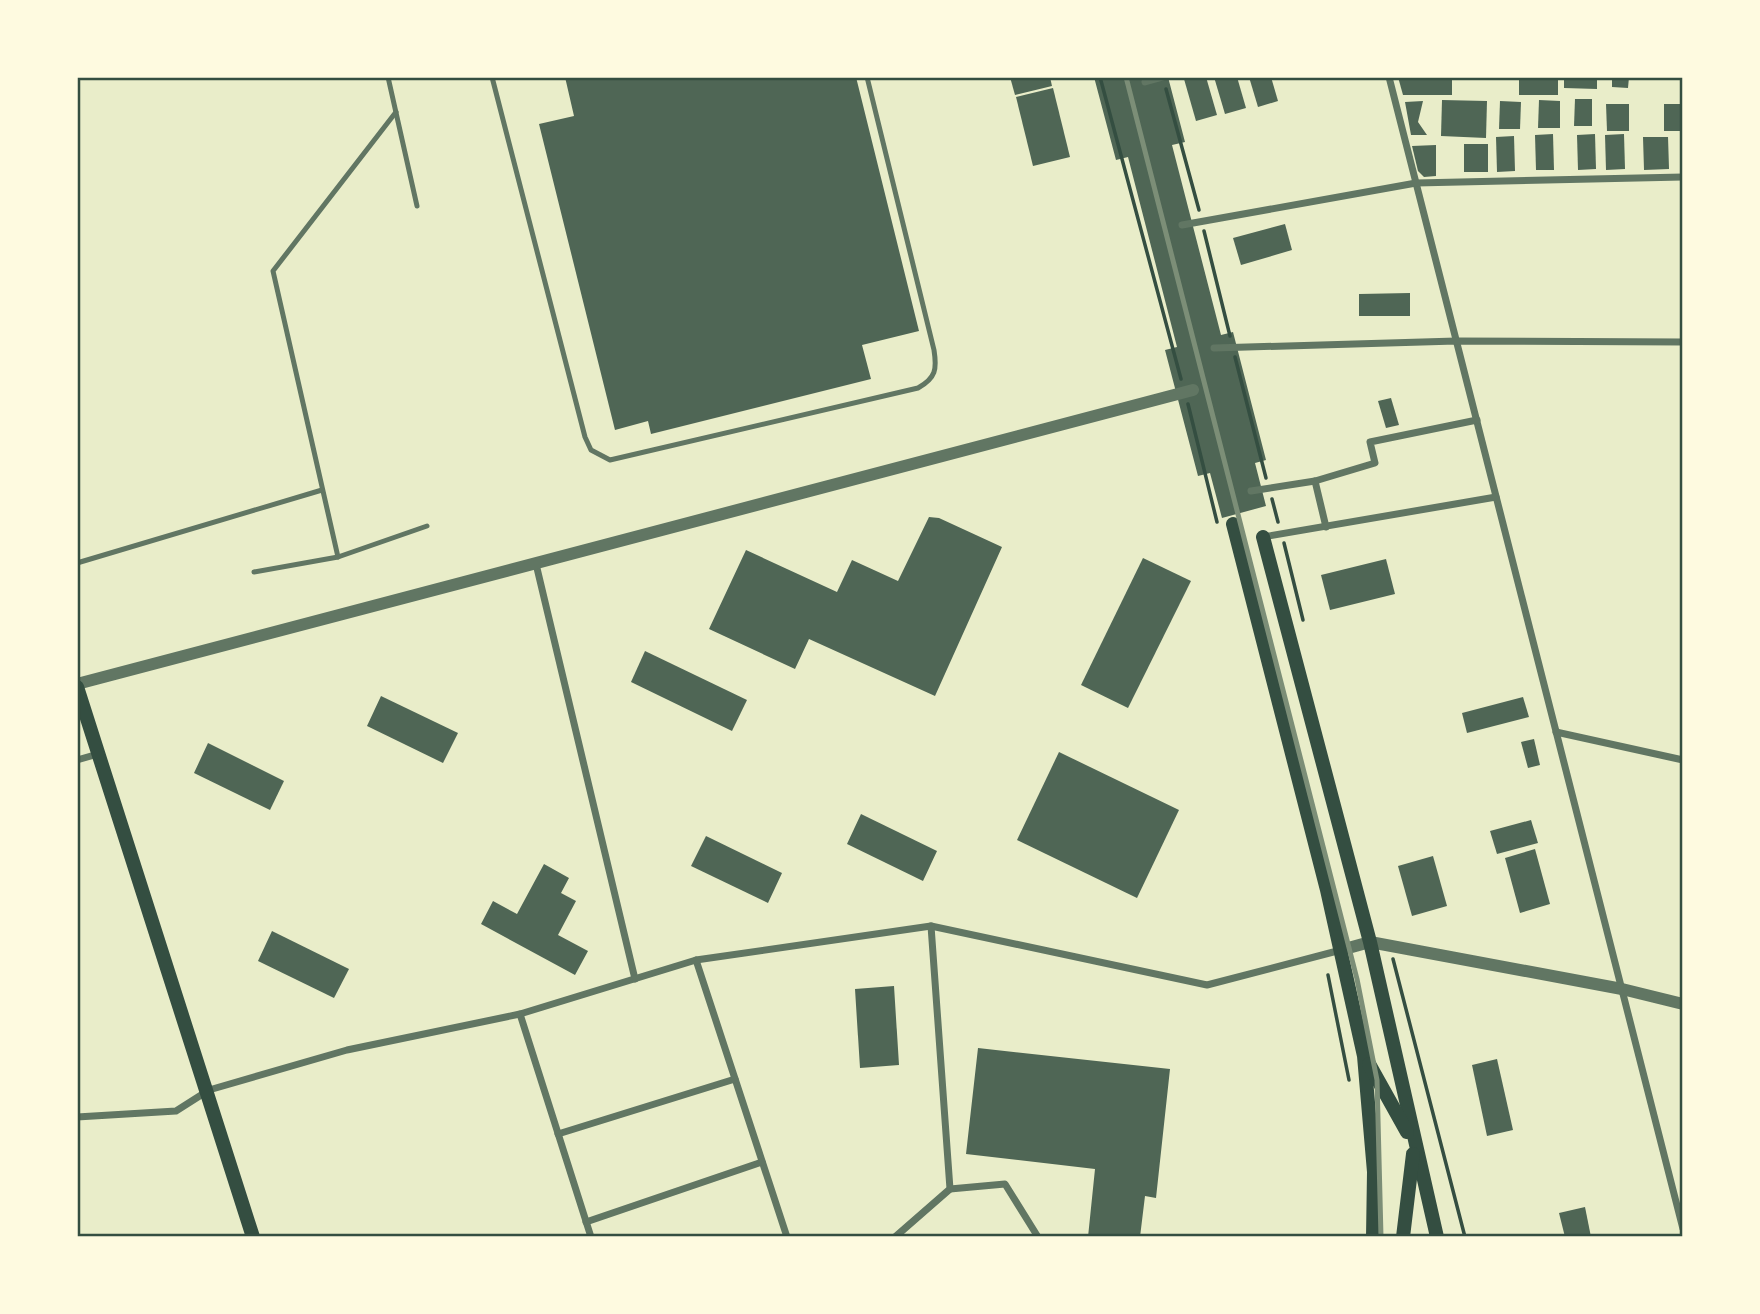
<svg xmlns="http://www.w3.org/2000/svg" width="1760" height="1314" font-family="'DejaVu Sans',sans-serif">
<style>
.building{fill:#4f6655}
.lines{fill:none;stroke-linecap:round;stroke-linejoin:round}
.path{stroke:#344e41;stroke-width:3.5}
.service{stroke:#617663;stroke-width:5}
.minor{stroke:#617663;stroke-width:7}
.tertiary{stroke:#617663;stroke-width:12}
.secondary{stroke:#344e41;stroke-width:14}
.rail{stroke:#7c8e77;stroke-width:5}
.neatline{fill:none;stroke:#344e41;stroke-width:2.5}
</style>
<rect width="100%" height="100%" fill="#e9edc9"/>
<g class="building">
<path d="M565,77H856L919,331L862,345L871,379L651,434L648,421L615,430L539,124L574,116Z"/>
<path d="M1010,77H1050L1052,86L1015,95Z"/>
<path d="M1094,77H1168L1185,142L1172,145L1221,335L1233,332L1266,460L1255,463L1266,506L1222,518L1210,473L1198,476L1165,350L1177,347L1128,157L1116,160Z"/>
<path d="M1192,77H1206L1217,115L1196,121L1184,79Z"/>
<path d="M1214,77H1237L1246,108L1225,114Z"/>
<path d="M1249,77H1271L1278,101L1258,107Z"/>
<path d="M1398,77H1452V95H1403Z"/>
<rect x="1519" y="77" width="39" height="18"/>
<path d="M1564,77H1597V89L1564,88Z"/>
<path d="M1612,77H1629L1628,88L1612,87Z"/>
<path d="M1053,88L1070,157L1033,166L1016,97Z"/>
<path d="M1575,99H1592V126H1574Z"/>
<path d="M1442,100L1487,101L1486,138L1441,136Z"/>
<path d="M1539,100L1560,101V128H1538Z"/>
<path d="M1423,101L1418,122L1427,135H1411L1405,102Z"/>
<path d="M1500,101L1521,102L1520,129H1499Z"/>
<path d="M1606,104H1629V131H1607Z"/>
<rect x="1664" y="104" width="19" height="27"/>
<path d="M1553,134L1554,170H1536L1535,135Z"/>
<path d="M1595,134L1596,169L1578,170L1577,135Z"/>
<path d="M1624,134L1625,169L1606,170L1605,135Z"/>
<path d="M1514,136L1515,171L1497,172L1496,137Z"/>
<path d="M1643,137H1668L1669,169L1644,170Z"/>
<rect x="1464" y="144" width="24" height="28"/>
<path d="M1436,145V176L1424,177L1418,171L1412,146Z"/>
<path d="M1285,224L1292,250L1241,265L1233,238Z"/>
<path d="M1410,293V316H1359V294Z"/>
<path d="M1391,398L1399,425L1386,428L1378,401Z"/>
<path d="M929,517L939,518L1002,547L935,696L809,639L795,669L709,629L746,550L837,592L852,560L898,581Z"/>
<path d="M1143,558L1191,581L1128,708L1081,685Z"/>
<path d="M1386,559L1395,594L1330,610L1321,575Z"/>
<path d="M645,651L747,700L732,731L631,682Z"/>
<path d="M381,696L458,733L443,763L367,726Z"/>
<path d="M1523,697L1529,717L1467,733L1462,713Z"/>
<path d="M1534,739L1540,765L1528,768L1521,742Z"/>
<path d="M208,743L284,781L270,810L194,773Z"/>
<path d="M1059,752L1179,810L1137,898L1017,840Z"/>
<path d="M861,814L937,851L923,881L847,844Z"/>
<path d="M1531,820L1538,843L1497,854L1490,831Z"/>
<path d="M706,836L782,873L768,903L691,866Z"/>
<path d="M1535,849L1550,904L1520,913L1505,858Z"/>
<path d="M1433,856L1447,906L1412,916L1398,866Z"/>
<path d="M544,864L569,878L561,893L576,901L558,935L588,951L575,975L481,924L493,901L517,914Z"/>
<path d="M272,931L349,969L334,998L258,961Z"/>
<path d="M894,986L899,1065L860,1068L855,989Z"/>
<path d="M978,1048L1170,1069L1156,1198L1145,1196L1140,1237H1088L1095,1169L966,1154Z"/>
<path d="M1497,1059L1513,1130L1487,1136L1472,1065Z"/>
<path d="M1585,1207L1591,1237H1565L1559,1213Z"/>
</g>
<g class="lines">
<g class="path">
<path d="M1100,77L1181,379"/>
<path d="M1166,89L1199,210"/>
<path d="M1204,231L1230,336"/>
<path d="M1235,357L1266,478"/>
<path d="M1188,404L1217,522"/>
<path d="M1272,499L1278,522"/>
<path d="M1284,543L1303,620"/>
<path d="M1393,959L1465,1237"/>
<path d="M1328,975L1349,1080"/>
</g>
<g class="service">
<path d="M388,77L417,206"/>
<path d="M492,77L585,437L591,450L610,460L918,388C936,378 937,369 934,350L867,77"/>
<path d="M338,557L273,271L396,112"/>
<path d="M77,563L322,490"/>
<path d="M254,572L338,557L427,526"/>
</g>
<g class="minor">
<path d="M1389,77L1683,1229"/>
<path d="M1145,82L1163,77"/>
<path d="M1182,225L1416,183L1683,177"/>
<path d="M1214,348L1456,341L1683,342"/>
<path d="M1315,481L1326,527"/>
<path d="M1251,491L1315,481L1375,463L1370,442L1477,420"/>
<path d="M1263,537L1496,497"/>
<path d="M536,564L635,979"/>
<path d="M1556,732L1683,760"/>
<path d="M77,760L98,754"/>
<path d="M696,960L787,1237"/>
<path d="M520,1014L591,1237"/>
<path d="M77,1117L176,1111L209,1090L347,1050L520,1014L696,960L931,926L1207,985L1341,950"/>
<path d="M558,1134L735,1079"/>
<path d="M950,1189L1005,1184L1038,1237"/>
<path d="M586,1222L762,1162"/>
<path d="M895,1237L950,1189L931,926"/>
</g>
<g class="tertiary">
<path d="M77,684L1193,390"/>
<path d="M1341,950L1370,942L1622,989L1683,1004"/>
</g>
<g class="secondary">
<path d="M1233,524L1327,890L1364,1056L1374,1172L1373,1237"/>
<path d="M1263,537L1370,942L1437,1237"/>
<path d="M77,687L253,1237"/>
<path d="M1369,1064L1407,1132"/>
<path d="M1403,1237L1413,1154"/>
</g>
<path class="rail" d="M1126,77L1357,979L1377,1080L1381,1237"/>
</g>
<rect width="1760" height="1314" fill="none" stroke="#fefae0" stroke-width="158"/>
<rect x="79" y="79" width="1602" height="1156" class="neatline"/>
</svg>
